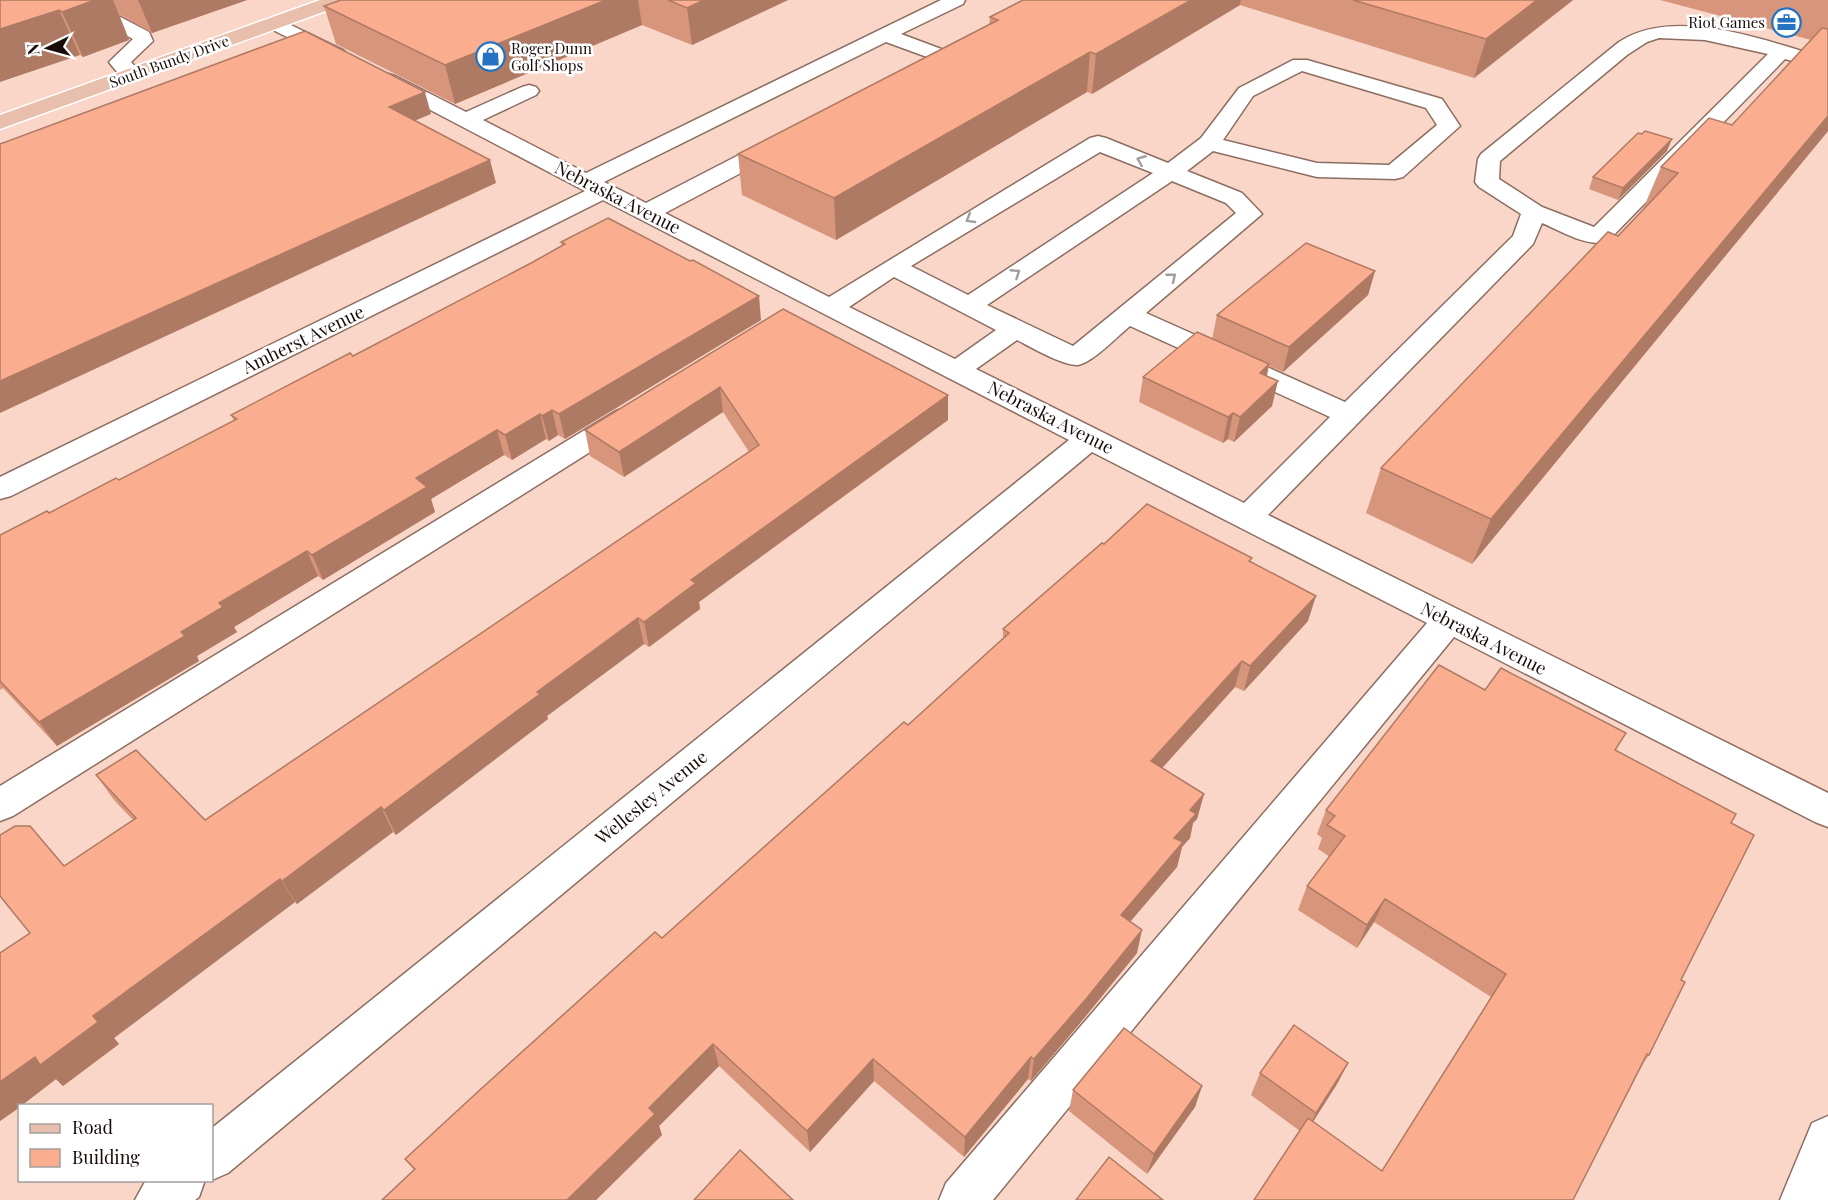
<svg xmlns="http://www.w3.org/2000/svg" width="1828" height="1200" font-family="'Playfair Display',serif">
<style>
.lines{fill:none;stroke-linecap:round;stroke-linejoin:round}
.minor-casing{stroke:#8c6d61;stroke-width:3}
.major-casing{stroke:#fff;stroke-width:3}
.minor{fill:#fff;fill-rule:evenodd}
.major{fill:#e8beac;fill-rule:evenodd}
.wall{fill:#d7967b}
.shaded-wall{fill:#af7a64}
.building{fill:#faae8f;stroke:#af7a64;stroke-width:1.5}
.oneway{stroke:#a39e9c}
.labels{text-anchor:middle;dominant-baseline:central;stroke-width:5;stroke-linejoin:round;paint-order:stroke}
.far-poi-label{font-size:15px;fill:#180c08;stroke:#fff;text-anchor:end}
.far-street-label{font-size:15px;fill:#180c08;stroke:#fff}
.street-label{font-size:18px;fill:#180c08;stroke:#fff}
</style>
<rect width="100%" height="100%" fill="#f9d6c8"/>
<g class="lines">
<defs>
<g id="minor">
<path d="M65,0H88L149,32L153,41L131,62L142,74L139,78C126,82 117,73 109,62L133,39L67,4Z"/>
<path d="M941,0H965L963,4L901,34L952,53L955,57L952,61H938L886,42L604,182L646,203L770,139L778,137L786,139L789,144L786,149L665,213L829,297L1090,138L1098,136L1106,138L1168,163L1201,138L1239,88L1293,60H1307L1442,99L1460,126L1403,177L1395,179L1317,177L1213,151L1187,171L1242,193L1262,214L1146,313L1345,402L1513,236L1521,214L1479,187L1475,182L1478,159L1481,154L1619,42C1676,5 1769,42 1828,59V71L1785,59L1607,242C1586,247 1561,231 1542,223L1533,244L1268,515L1828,793V827L1815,822L1454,637L993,1200H939L946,1183L1427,623L1092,452L228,1173L212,1180V1128L1069,440L603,200L11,496L0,499V477L585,191L381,84L378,80L381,76L388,74L395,76L466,112L522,87L529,85L536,87L539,91L536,95L483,120L586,173ZM1659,38L1705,40L1768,54L1594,227L1542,207L1499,179L1500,161L1627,55L1647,42ZM1302,71L1426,108L1437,125L1389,165L1317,163L1223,140L1253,96ZM1100,152L1153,173L968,295L911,266ZM1172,181L1226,203L1236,213L1073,346L987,305ZM894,277L996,330L955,359L849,307ZM1130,326L1330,417L1244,503L976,369L1017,340C1031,347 1063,366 1078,365C1092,363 1119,335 1130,326Z"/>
<path d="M274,17L343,50L346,54L343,58H329L267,27L264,23L267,19Z"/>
<path d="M626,408L636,411L640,417L636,423L13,816L0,821V786L616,411Z"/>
<path d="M1828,1116V1200H1780L1812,1123Z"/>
<path d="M146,1180H205L199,1197L195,1200H135Z"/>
</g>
<path id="major" d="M320,0H347L345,4L0,129V115Z"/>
</defs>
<use href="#minor" class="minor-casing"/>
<use href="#major" class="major-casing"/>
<use href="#minor" class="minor"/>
<use href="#major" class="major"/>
</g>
<g class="wall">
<path d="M0,0H247L152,33L119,14L129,40L83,57Z"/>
<path d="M341,0H788L692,45L642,25L455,104L336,44L324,6Z"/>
<path d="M1023,0H1573L1474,78L1240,5L1092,94L1087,92L836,240L742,195L738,154L989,25L990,17Z"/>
<path d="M1660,0H1828V131L1472,564L1366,513L1381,468L1618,236L1644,209H1643L1661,167L1732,125L1811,40Z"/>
<path d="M1642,134L1667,151L1618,200L1589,189L1593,177Z"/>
<path d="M561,242L761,320L565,439L558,435L549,441L546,439L512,460L504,455L431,499L435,512L323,580L318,576L234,627L237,632L197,656L199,661L57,746L3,688L0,690V535L119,480L234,421L231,415L353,356L533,262L562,246Z"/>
<path d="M1375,271L1368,295L1283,372L1269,366L1267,376L1272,406L1234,442L1228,439L1223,443L1139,402L1143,377L1212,339L1217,315Z"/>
<path d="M783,309L948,395V420L699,602L700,609L649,647L644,644L547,716L548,719L396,835L393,832L297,904L295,902L114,1038L119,1044L63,1086L56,1079L21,1106H20V1107L0,1121V953L30,933L64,866L133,820L114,800L96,775L205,820L749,452L723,412L624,477L590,456L585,430Z"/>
<path d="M1104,544L1251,562L1308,621L1244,691L1235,687L1162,768L1204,794L1197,819L1193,823L1190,838L1182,847L1177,867L1130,922L1137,953L1081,1022L1031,1081L1028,1079L964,1157L874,1081L810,1152L719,1066L659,1126L662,1135L596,1200H382L414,1170L405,1159L662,938L908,725L1003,639V629Z"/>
<path d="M1485,690L1615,750L1731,823L1681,980L1649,1055L1644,1062L1573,1200H1254L1300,1131L1251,1095L1260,1073L1348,1063L1337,1084L1313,1122L1382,1171L1491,997L1374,922L1357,948L1298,910L1307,886L1330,857L1318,849L1322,838L1317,834L1326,810Z"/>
<path d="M1202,1086L1195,1107L1147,1174L1069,1111L1073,1090Z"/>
</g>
<g class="shaded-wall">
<path d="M95,0H113L129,40L83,57L62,12Z"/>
<path d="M138,0H247L152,33Z"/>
<path d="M606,0H638L642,25L455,104L445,65Z"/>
<path d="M704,0H788L692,45L687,8Z"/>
<path d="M1191,0H1241L1240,5L1092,94L1096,54Z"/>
<path d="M1537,0H1573L1474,78L1486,39Z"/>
<path d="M59,10L80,55L0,82V29Z"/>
<path d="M1090,52L1087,92L836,240L834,198Z"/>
<path d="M425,92L431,114L395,129L389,107Z"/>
<path d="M1828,116V131L1472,564L1491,519Z"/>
<path d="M1672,139L1667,151L1618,200L1623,188Z"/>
<path d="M490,160L496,183L0,413V381Z"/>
<path d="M1375,271L1368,295L1283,372L1289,347Z"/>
<path d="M759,296L761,320L565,439L559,414Z"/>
<path d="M1269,364L1264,389L1260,373Z"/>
<path d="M1278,381L1272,406L1234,442L1240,417Z"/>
<path d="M720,387L723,412L624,477L619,452Z"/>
<path d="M948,395V420L699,602L700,609L649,647L644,622L691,580Z"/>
<path d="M552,410L558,435L549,441L542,416Z"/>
<path d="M1233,413L1228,439L1223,443L1228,417Z"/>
<path d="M540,414L546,439L512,460L505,435Z"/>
<path d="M497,430L504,455L431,499L435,512L323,580L312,555L416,478Z"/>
<path d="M307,551L318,576L234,627L237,632L197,656L199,661L57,746L39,722L181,632L219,603Z"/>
<path d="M1316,596L1308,621L1244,691L1250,666Z"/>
<path d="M638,618L644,644L547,716L548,719L396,835L384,810L537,692Z"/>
<path d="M1242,661L1235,687L1146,786L1151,761Z"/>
<path d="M1204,794L1197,819L1193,823L1190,838L1182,847L1177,867L1116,938L1121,915L1174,838L1190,810Z"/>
<path d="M381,807L393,832L297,904L282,881Z"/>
<path d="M280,879L295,902L114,1038L119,1044L63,1086L56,1079L21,1106H20V1107L0,1121V1082L93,1016Z"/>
<path d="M1385,899L1374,922L1357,948L1367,925Z"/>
<path d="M1142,930L1137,953L1081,1022L1031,1081L1034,1059Z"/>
<path d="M713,1044L719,1066L659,1126L662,1135L596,1200H567L649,1108Z"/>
<path d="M1031,1057L1028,1079L964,1157L965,1137Z"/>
<path d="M873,1059L874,1081L810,1152L807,1131Z"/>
<path d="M1348,1063L1337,1084L1305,1134L1316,1113Z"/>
<path d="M1202,1086L1195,1107L1147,1174L1154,1154Z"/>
</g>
<g class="building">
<path d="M0,0H95L62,12L59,10L0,29Z"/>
<path d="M341,0H606L445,65L324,6Z"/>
<path d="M668,0H704L687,8Z"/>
<path d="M1023,0H1191L1096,54L1090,52L834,198L738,154L998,20L990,17Z"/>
<path d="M1353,0H1537L1486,39Z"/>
<path d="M1822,28L1828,29V116L1491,519L1381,468L1608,232L1618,236L1678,173L1661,167L1709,118L1732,125Z"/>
<path d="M305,31L425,92L389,107L490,160L0,381V144Z"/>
<path d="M1645,131L1672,139L1623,188L1593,177L1638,133L1642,134Z"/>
<path d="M608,218L690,261L693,260L759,296L559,414L552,410L542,416L540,414L505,435L497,430L416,478L427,487L312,555L307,551L219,603L223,607L181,632L185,636L39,722L0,681V535L47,511L49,513L116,478L119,480L237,419L231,415L350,353L353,356L533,262L565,244L561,242Z"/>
<path d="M1306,243L1375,271L1289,347L1217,315Z"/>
<path d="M783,309L948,395L691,580L696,583L644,622L638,618L537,692L540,694L384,810L381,807L282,881L280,879L93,1016L98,1022L40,1065L35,1057L0,1082V953L30,933L0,896V835L15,826H30L64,866L136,818L96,775L136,750L205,820L759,445L720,387L619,452L585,430Z"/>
<path d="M1197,332L1269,364L1260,373L1278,381L1240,417L1233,413L1228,417L1143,377Z"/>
<path d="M1147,504L1252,558L1249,561L1316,596L1250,666L1242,661L1151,761L1204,794L1190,810L1196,814L1174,838L1183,842L1121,915L1142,930L1086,999L1034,1059L1031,1057L965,1137L873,1059L807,1131L713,1044L649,1108L655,1114L567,1200H382L415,1169L405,1159L483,1087L655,932L662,938L904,722L908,725L1009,633L1003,629L1102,543L1104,544Z"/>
<path d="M1439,665L1485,690L1501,668L1626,733L1615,750L1736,814L1731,823L1754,835L1681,980L1685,982L1649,1055L1647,1054L1573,1200H1254L1308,1118L1382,1171L1506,974L1385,899L1367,925L1307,886L1345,836L1327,825L1335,816L1326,810Z"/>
<path d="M1294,1025L1348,1063L1316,1113L1260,1073Z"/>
<path d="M1124,1028L1202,1086L1154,1154L1073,1090Z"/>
<path d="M740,1150L793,1200H694Z"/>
<path d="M1109,1157L1163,1200H1076Z"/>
</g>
<defs><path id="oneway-chevron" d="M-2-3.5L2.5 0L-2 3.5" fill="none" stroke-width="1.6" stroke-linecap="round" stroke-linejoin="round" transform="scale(1.5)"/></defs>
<g class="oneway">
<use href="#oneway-chevron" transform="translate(1141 160) rotate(-158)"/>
<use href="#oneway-chevron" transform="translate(970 219) rotate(149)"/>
<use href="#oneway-chevron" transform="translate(1016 273) rotate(-33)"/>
<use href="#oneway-chevron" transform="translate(1172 277) rotate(-39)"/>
</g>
<defs>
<symbol id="office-ring" viewBox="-11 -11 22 22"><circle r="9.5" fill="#fff" stroke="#2472c1" stroke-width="1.5"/><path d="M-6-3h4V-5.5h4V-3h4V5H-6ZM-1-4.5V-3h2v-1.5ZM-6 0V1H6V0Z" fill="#2472c1"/></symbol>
<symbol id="shop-ring" viewBox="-11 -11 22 22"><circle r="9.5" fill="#fff" stroke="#2472c1" stroke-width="1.5"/><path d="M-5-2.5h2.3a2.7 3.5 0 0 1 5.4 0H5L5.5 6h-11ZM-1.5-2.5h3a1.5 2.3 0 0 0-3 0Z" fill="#2472c1"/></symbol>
</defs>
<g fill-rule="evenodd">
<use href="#office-ring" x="1770" y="6" width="33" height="33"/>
<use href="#shop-ring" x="474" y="40" width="33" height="33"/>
</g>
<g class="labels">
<g class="far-poi-label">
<text x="1765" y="22">Riot Games</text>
<text x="511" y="48" text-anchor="start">Roger Dunn<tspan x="511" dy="17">Golf Shops</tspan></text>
</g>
<g class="far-street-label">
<text transform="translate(169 61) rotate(-20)">South Bundy Drive</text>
</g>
<g class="street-label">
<text transform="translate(618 197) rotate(27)">Nebraska Avenue</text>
<text transform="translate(303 339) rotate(-26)">Amherst Avenue</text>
<text transform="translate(1051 417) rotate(27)">Nebraska Avenue</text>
<text transform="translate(1484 638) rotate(27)">Nebraska Avenue</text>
<text transform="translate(651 797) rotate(-39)">Wellesley Avenue</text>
</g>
</g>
<rect x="18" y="1104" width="195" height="78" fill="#ffffff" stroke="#a39e9c" stroke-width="1.5"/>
<rect x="30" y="1124" width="30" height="9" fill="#e8beac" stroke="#a39e9c" stroke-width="1.5"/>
<text x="72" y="1134" font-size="18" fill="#180c08">Road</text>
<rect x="30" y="1149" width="30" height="18" fill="#faae8f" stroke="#a39e9c" stroke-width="1.5"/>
<text x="72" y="1164" font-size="18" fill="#180c08">Building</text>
<g transform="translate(48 48) rotate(265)" stroke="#ffffff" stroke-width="4.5" paint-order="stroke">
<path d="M0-4.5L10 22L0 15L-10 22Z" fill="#180c08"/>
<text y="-9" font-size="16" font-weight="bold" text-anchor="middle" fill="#180c08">N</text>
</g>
</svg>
